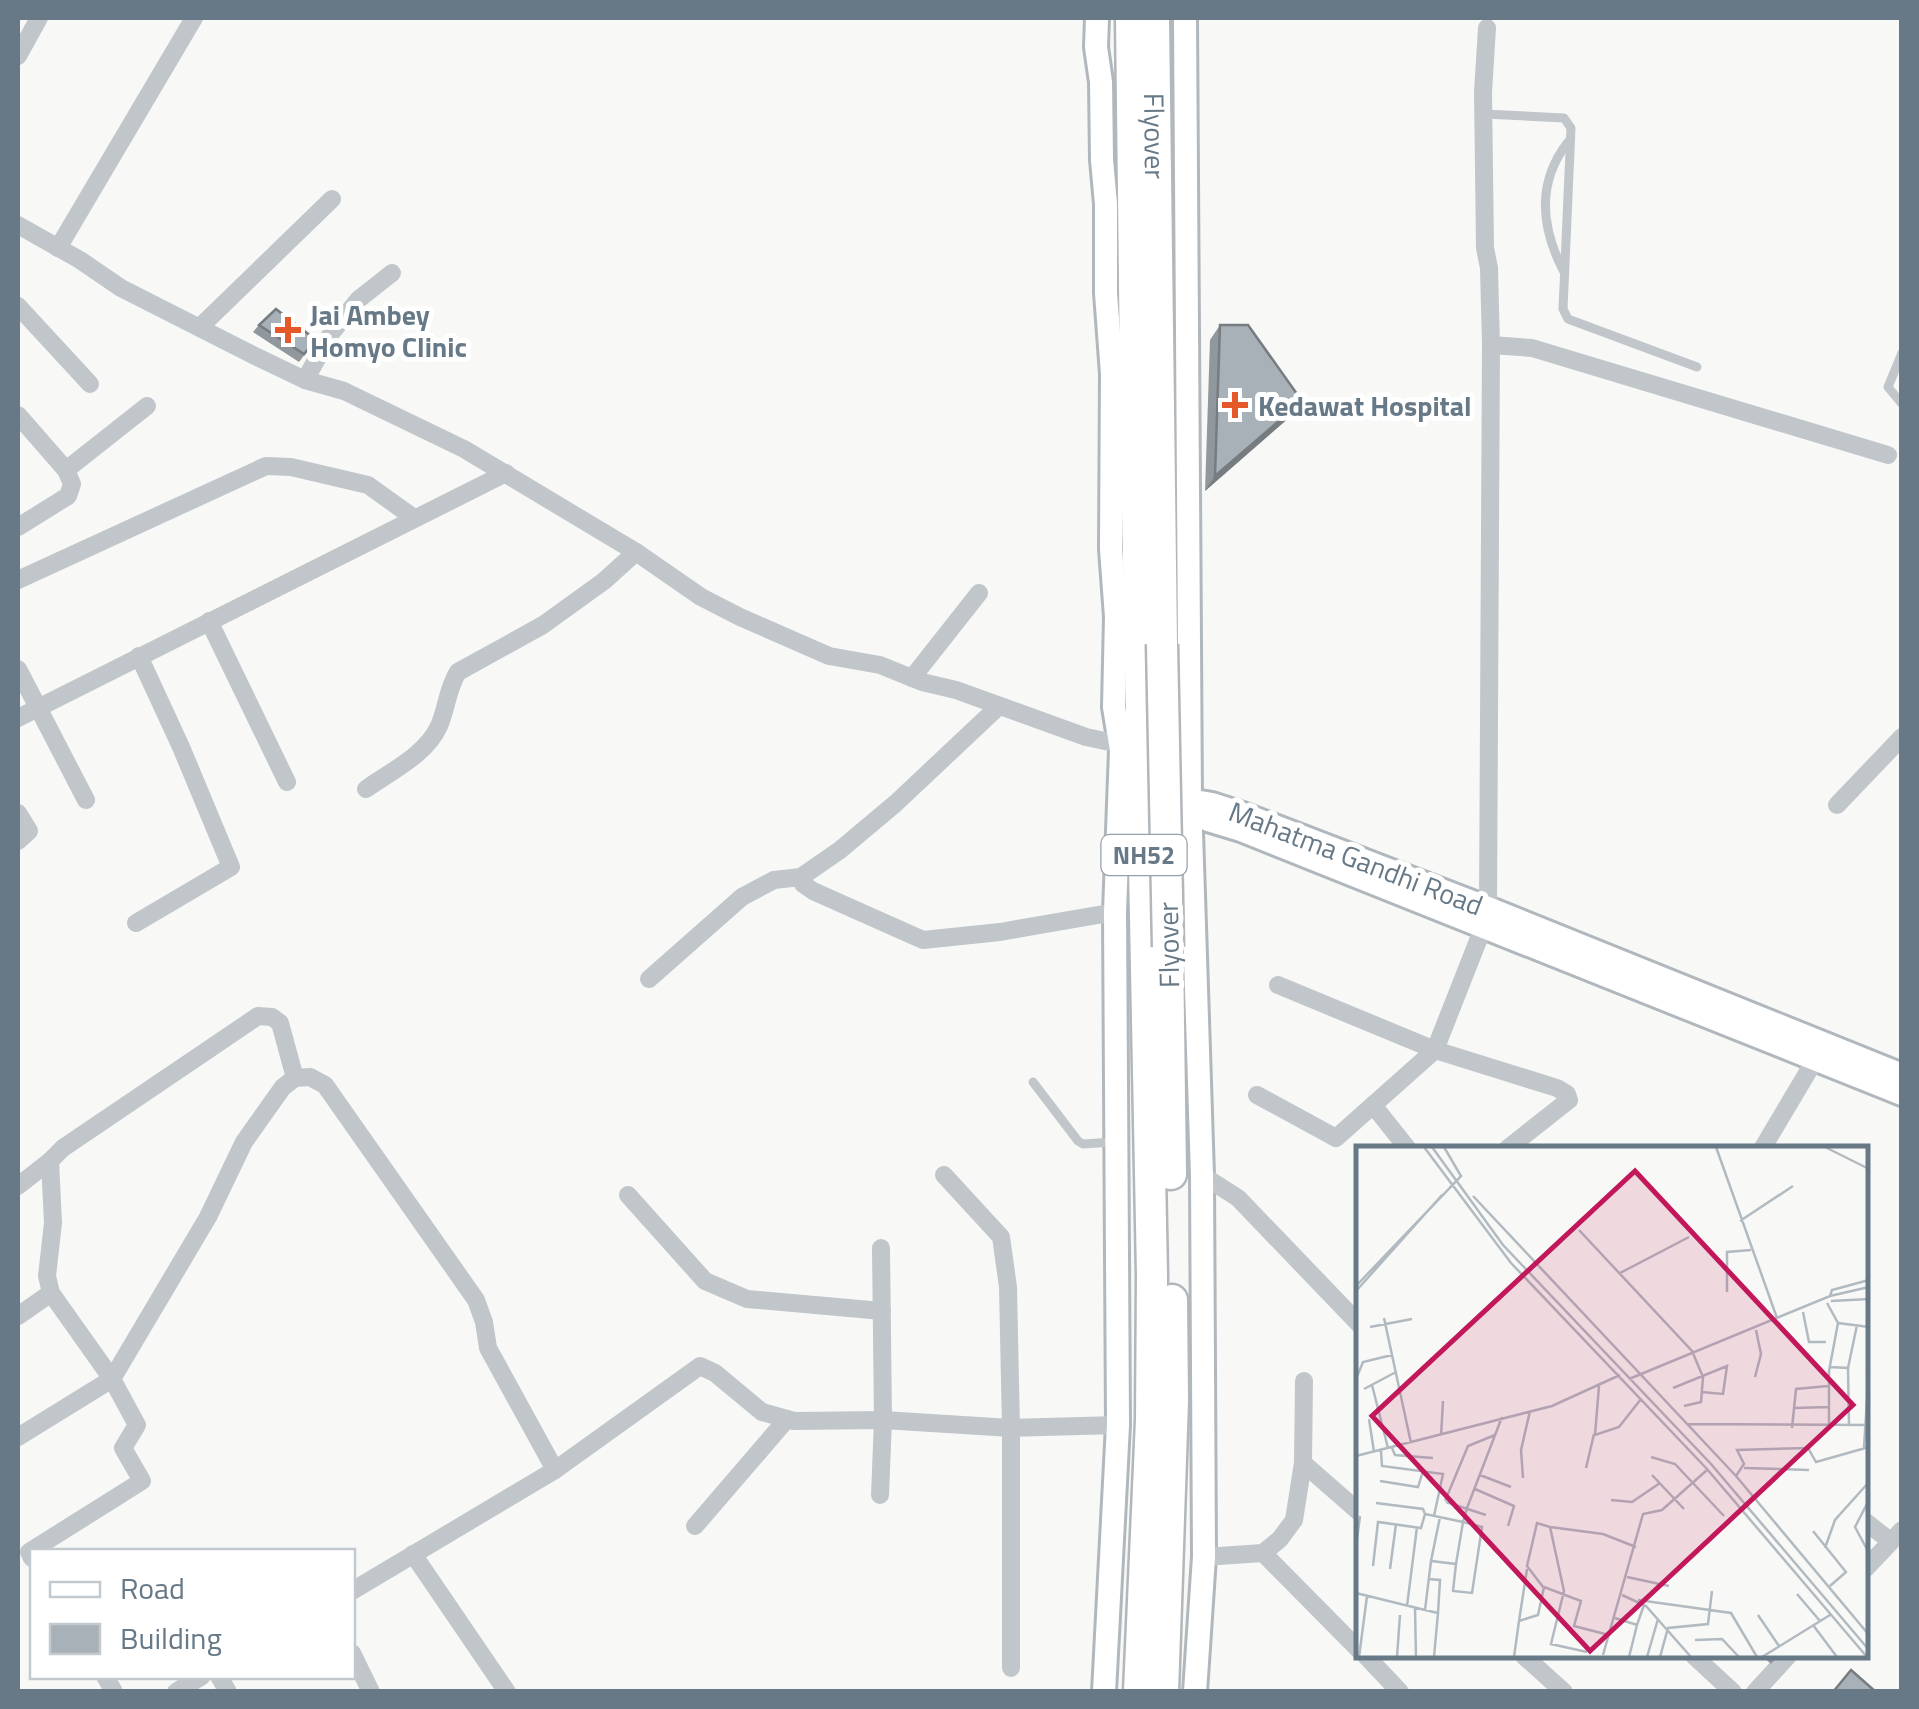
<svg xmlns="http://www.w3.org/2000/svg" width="1919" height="1709" font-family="'Titillium Web',sans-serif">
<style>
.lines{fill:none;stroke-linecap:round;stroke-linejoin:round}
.secondary-casing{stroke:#b1b8bd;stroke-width:28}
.highway-casing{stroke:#b2b7bb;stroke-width:35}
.lane{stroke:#c1c6ca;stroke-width:9}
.street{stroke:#c1c6ca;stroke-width:18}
.secondary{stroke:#fff;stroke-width:22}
.highway{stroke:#fff;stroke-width:30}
.highway-bridge-casing{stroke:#b2b7bb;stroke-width:35;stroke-linecap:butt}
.highway-bridge{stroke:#fff;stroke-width:30}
.wall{fill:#90989d}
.shaded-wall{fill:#767c80}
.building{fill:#a8b1b7;stroke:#767c80;stroke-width:2.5}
.poi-dot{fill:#e4582a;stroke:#fff;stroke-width:4}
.labels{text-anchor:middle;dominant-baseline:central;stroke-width:10;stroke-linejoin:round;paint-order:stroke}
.shield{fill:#fff;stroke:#95a1ab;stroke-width:2.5}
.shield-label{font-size:25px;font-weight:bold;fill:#677987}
.street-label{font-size:28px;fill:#677987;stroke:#fff}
.poi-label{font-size:28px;font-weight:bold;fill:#677987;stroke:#fff;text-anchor:start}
.inset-road{fill:none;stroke:#b1bac0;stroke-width:2.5}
.view{fill:#c2185b;fill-opacity:0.15;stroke:#c2185b;stroke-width:5}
.inset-edge{fill:none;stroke:#677987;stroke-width:5}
</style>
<rect width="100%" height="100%" fill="#f8f9f6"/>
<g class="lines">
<defs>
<g id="secondary">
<path d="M1097,18L1096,47L1101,82L1102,160L1106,204V293L1112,374L1111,549L1116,617L1114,707L1121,750L1115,912L1118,1425L1104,1692"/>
<path d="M1185,18L1190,801L1202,1175L1204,1557L1195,1692"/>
<path d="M1177,798L1212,804L1243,814L1488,908L1902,1075"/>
<path d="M1190,801L1208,820L1241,830L1902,1094"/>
</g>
<g id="highway">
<path d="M1131,18L1136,457L1152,1275L1151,1420L1139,1692"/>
<path id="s1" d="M1154,18L1162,644"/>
<path d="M1168,947L1171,1174"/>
<path d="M1163,1692L1173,1401L1172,1300"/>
</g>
</defs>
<use href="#secondary" class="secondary-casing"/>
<use href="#highway" class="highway-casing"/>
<g class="lane">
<path d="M1484,114L1564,118L1571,128L1563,309L1568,319L1697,367"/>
<path d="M1564,272C1541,228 1536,183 1568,142"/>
<path d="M1902,353L1888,387L1902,404"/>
<path d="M1033,1082L1078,1141L1083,1144L1113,1142"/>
</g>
<g class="street">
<path d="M18,56L39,18"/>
<path d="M18,225L80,260L121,288L255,356L305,380L344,391L464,449L636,552L701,597L740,617L829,656L880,665L922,682L956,690L1086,737L1119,744"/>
<path d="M58,248L194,18"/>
<path d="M18,306L90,384"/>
<path d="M200,327L332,199"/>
<path d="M1491,345L1532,348L1888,455"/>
<path d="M305,380L332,332L359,299L392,273"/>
<path d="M18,415L66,470L72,484L68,496L18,527"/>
<path d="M66,470L147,406"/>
<path d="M18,580L266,466L291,467L368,485L414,518"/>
<path d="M209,621L287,782"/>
<path d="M18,669L86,800"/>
<path d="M912,678L979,593"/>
<path d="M999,706L896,803L840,850L801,877L803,884L813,891L923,940L1000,932L1115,912"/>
<path d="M18,718L506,473"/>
<path d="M366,789C391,771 426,755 439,726C447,708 447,689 458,672L543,625L604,581L636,552"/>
<path d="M1837,805L1902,737"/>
<path d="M18,813L29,831L18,841"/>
<path d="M136,923L231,867L181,747L139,656"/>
<path d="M649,979L742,897L774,880L801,877"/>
<path d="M1278,985L1435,1050L1557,1088L1567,1094L1569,1100L1507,1149"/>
<path d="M1257,1095L1336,1138L1435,1050L1483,928L1488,908L1491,345L1489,268L1485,248L1483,92L1487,28"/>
<path d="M1373,1105L1408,1149"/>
<path d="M1762,1149L1815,1060"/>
<path d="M944,1175L1001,1237L1008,1287L1011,1428V1668"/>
<path d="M1202,1175L1238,1198L1359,1324"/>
<path d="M18,1186L50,1161"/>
<path d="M628,1195L705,1281L747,1299L882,1311"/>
<path d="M51,1293L47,1276L53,1223L50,1161L63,1148L258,1016L272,1017L280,1023L295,1078"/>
<path d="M18,1316L51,1293L112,1379L137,1425L123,1448L142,1481L29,1552L32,1558"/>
<path d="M18,1437L112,1379L208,1217L244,1142L283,1087L295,1078L310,1077L325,1085L476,1300L484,1322L488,1348L555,1470"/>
<path d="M1303,1463L1304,1381"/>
<path d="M880,1495L883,1420L881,1248"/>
<path d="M1866,1522L1890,1541"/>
<path d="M695,1526L787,1419"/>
<path d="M1263,1553L1359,1650"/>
<path d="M413,1554L507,1692"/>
<path d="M1204,1557L1263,1553L1280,1539L1294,1520L1303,1463L1359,1512"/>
<path d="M1866,1568L1902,1530"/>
<path d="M352,1591L555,1470L700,1366L715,1373L762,1412L794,1421L883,1420L1011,1428L1118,1425"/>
<path d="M352,1653L371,1692"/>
<path d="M1366,1656L1400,1692"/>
<path d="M1524,1656L1564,1692"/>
<path d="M1694,1656L1733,1692"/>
<path d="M105,1676L114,1692"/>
<path d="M219,1676L228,1692"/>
<path d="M176,1692L202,1676"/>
<path d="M1755,1692L1788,1656"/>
</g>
<use href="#secondary" class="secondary"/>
<use href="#highway" class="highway"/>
<defs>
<path id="highway-bridge" d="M1162,644L1168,947"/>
</defs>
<use href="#highway-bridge" class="highway-bridge-casing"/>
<use href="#highway-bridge" class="highway-bridge"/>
</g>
<g class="wall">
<path d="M259,325L316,340L299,362L253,332Z"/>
<path d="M1220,325L1291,416L1205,491L1210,340Z"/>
<path d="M1762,1656H1778L1771,1664Z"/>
</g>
<path class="shaded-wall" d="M1302,401L1291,416L1205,491L1215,476Z"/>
<g class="building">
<path d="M276,309L316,340L304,354L259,325Z"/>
<path d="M1220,325H1248L1302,401L1215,476Z"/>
<path d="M1851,1670L1876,1692H1833Z"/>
</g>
<g class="poi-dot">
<path d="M283 315h10v10h10v10h-10v10h-10v-10h-10v-10h10z"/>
<path d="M1230 390h10v10h10v10h-10v10h-10v-10h-10v-10h10z"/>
</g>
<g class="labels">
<rect class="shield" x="1101.5" y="835" width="85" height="40" rx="8"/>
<g class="shield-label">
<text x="1144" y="855">NH52</text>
</g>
<g class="street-label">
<text stroke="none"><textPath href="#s1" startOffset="118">Flyover</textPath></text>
<text transform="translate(1356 858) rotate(21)">Mahatma Gandhi Road</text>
<text transform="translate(1168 945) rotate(-91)">Flyover</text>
</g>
<g class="poi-label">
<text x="310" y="314">Jai Ambey<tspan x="310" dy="32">Homyo Clinic</tspan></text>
<text x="1258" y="405">Kedawat Hospital</text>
</g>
</g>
<g transform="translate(1356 1146)">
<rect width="512" height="512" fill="#f8f9f6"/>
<path class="inset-road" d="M68,1L155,117L351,323L511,511M76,1L147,99L355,318L513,504M360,1L421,172M469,1L513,23M117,50L380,330L513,489M384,75L437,40M223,84L336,205L347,231L345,256L328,260M264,127L333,91M0,140L105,30L88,1M0,145L86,49M371,146V106L395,104M474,150L476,144L513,134M475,155L513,153M471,157L482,177L473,225V280M447,166L453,196H470M28,172L55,297M482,177L513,181M14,181L56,173M474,221L492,222L493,280M492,222L501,179M399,231L405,208L400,184M0,233L7,216L36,209M273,233L474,150L513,141M16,239L32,302M243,240L239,289L263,281L285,253M317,242L371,220L367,248L345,246M8,243L40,226M438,262L473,261M13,273L18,306M331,278L513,279M436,282L440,243L472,240M85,290L87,255M508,301L513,222M36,302L39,309L77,312M25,305L26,320L87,328L78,370M0,310L196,260L264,229M295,311L319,318L368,370M230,322L238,288M388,322L453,324M124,329L155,341M296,329L328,363M380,330L388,318L381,304L452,302L460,316L513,301M167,332L165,304L174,265M24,335L62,341L67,325M119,343L158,360L152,380M255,354L276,356L304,337M513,354L499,381L513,407M89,355L112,300L139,289M90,356L130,369M20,357L67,363L69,368L107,376L126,381L116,447L97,445L100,418L107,376L111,362L146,271M457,385L490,426L474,440M0,401L4,370M469,402L479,374L513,336M75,415L84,371M17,420L22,376L65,382L69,368M34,423L40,378M271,431L313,440M72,433L84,434L82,467M187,441L171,420L181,377L194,381M0,447L69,464M441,448L464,475M266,449L290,460L335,511M282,454L375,467L401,511M51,460L61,381M59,462L60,511M402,469L423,500M259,472L281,479L288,459M163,475L171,423M457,479L481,511M339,494L366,493L383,511M231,506L195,498L208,445L194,381L247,388L280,401M247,509L287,368L306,364L351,324M3,511L11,450M41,511L44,469M78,511L82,467L69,464L75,415L100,418M158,511L163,475L182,469L188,441L225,455L218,480L253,489M273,511L281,479M291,511L302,473M304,511L312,482L352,478L356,445M406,511L474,469"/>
<path class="view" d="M279,25L497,259L234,505L16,270Z"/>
<rect width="512" height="512" class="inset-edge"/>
</g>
<rect width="1919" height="1709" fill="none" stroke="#677987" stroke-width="40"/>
<rect x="30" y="1549" width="325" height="130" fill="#ffffff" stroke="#c2c9cf" stroke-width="2.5"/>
<rect x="50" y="1582" width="50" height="15" fill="#ffffff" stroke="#c2c9cf" stroke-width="2.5"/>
<text x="120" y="1599" font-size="30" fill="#677987">Road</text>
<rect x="50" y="1624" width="50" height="30" fill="#a8b1b7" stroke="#c2c9cf" stroke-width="2.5"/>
<text x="120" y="1649" font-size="30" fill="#677987">Building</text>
</svg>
